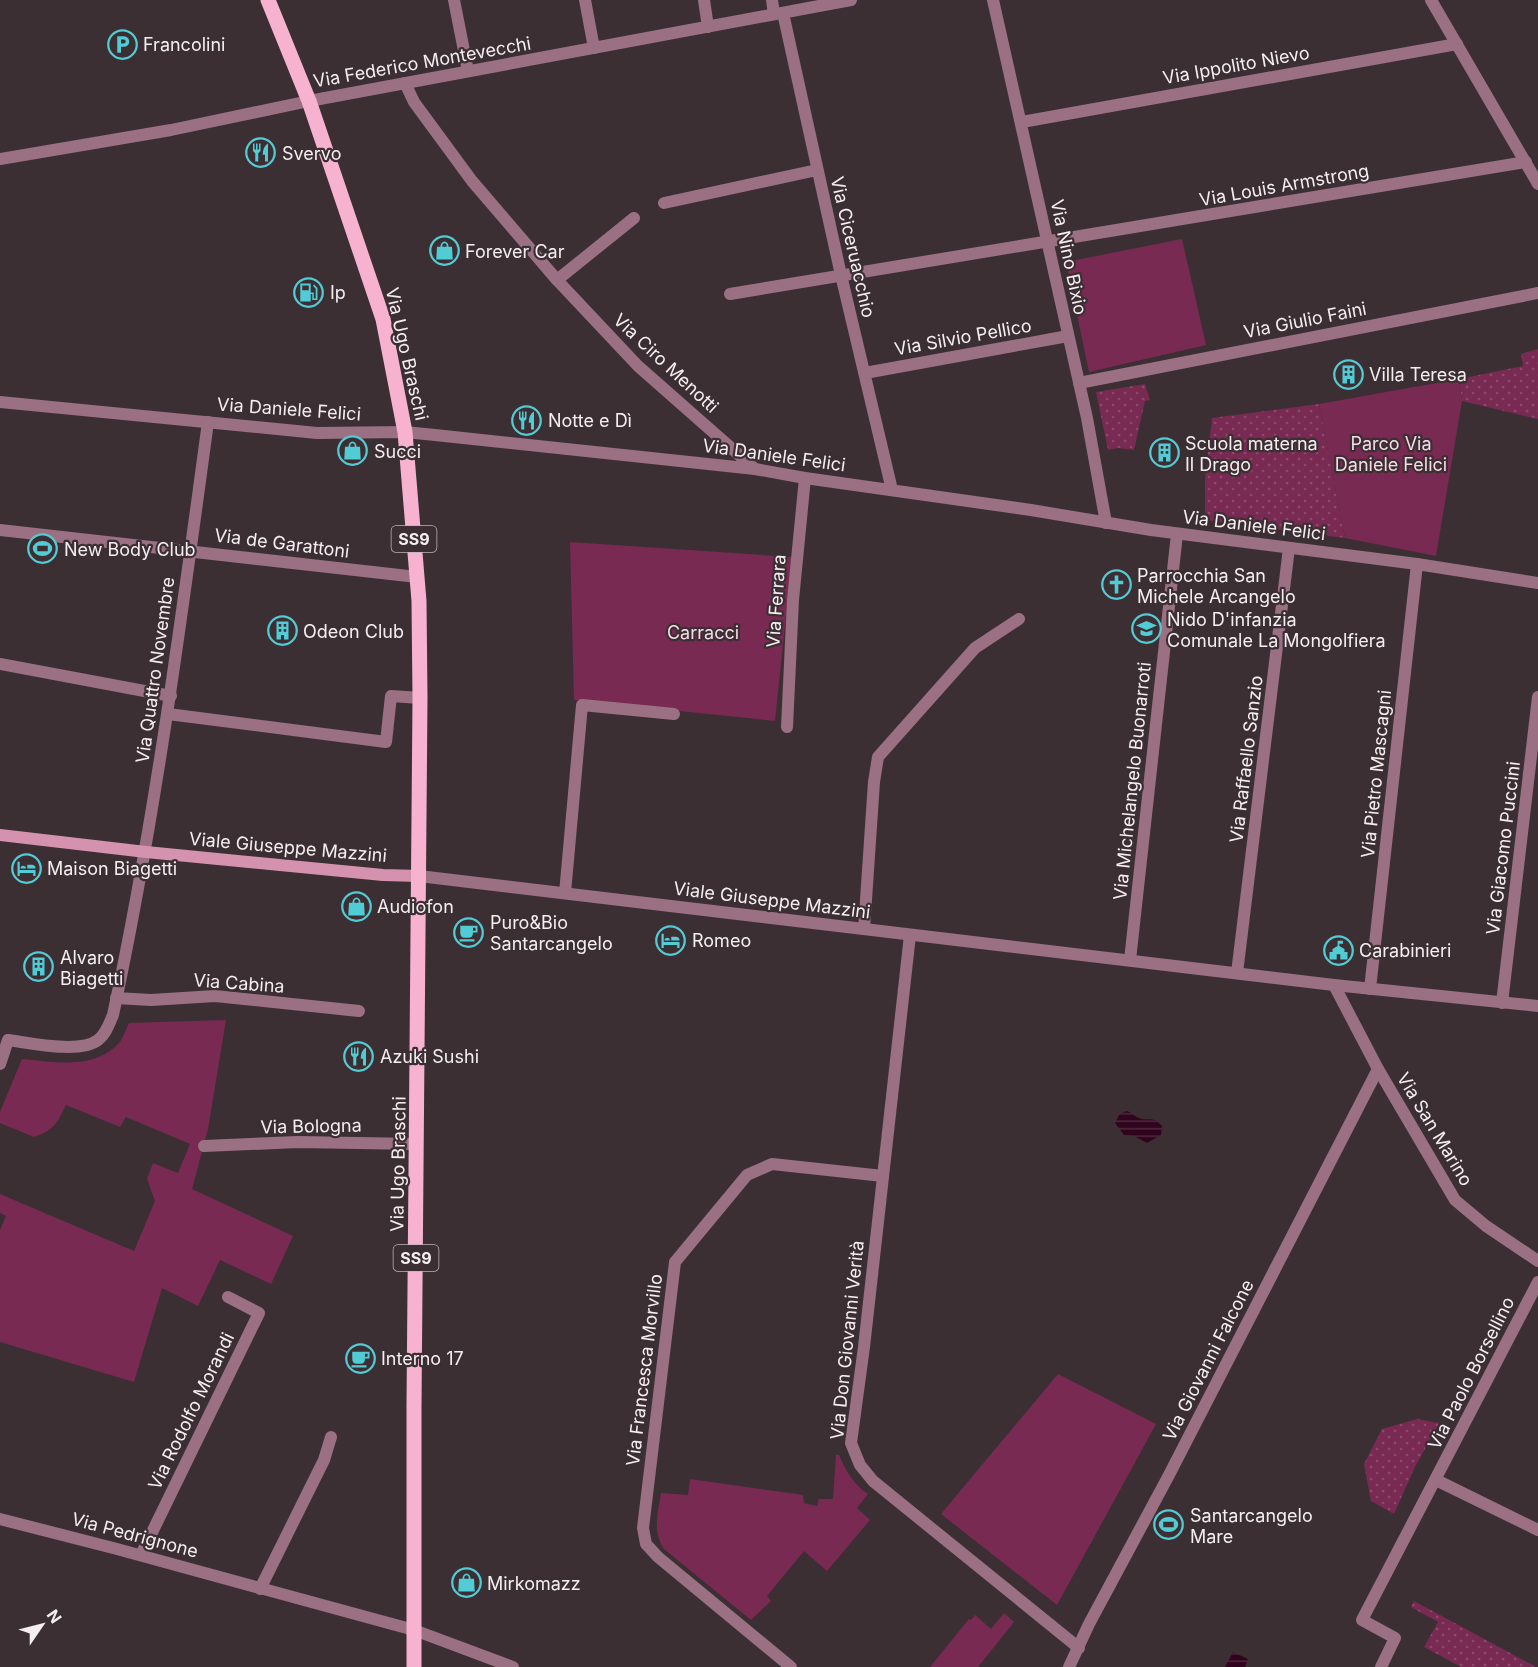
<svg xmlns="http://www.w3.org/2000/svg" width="1538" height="1667" font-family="Inter,sans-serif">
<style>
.grass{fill:url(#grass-dots)}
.park{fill:#782a52}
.water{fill:url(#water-rules)}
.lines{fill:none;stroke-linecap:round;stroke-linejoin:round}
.minor{stroke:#9a7082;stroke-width:12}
.tertiary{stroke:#9a7082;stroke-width:12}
.secondary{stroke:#d492af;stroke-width:12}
.primary{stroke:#f7b2d0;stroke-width:15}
.labels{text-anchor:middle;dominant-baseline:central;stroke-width:4.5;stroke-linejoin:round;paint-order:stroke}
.shield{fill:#3b2f34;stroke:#bdb5b8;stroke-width:1.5}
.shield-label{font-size:16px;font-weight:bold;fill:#f5eef1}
.poi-label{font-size:18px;fill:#f5eef1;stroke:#3b2f34;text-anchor:start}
.street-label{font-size:18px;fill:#f5eef1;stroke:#3b2f34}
.park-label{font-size:18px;fill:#f5dbe5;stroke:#3b2f34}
</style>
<defs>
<pattern id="grass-dots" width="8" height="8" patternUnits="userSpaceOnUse" patternTransform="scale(1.5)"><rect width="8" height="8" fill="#782a52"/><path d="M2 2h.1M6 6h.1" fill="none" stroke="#8c496b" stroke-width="1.8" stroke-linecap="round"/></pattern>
<pattern id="water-rules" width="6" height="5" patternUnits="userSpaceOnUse" patternTransform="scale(1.5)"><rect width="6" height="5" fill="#31041d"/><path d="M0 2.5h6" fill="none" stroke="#4f293e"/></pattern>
</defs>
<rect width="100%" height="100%" fill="#3b2f34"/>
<g class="grass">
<path d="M1538,349V419L1462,401L1459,379L1523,366L1521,354Z"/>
<path d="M1145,384L1150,400L1145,401L1134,450L1118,448L1108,450L1096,392Z"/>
<path d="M1319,404L1345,538L1205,520V479L1212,418Z"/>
<path d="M1417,1419L1439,1423L1414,1469L1394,1514L1371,1501L1364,1464L1382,1429Z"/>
<path d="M1414,1601L1536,1667H1461L1424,1647L1438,1622L1411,1607Z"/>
</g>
<g class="park">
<path d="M1182,239L1206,345L1089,372L1066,262Z"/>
<path d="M1459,379L1462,401L1436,556L1345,538L1319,404Z"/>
<path d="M570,542L792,557L775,721L574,700Z"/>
<path d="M226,1020L208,1129L192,1189L293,1236L271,1284L220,1260L198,1306L162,1288L134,1382L0,1342V1230L6,1216L0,1213V1194L134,1251L155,1201L147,1179L153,1163L178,1173L190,1144L126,1117L120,1127L66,1105C56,1125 55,1129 34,1137L0,1123V1112L22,1059C54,1062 93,1070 118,1044C123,1039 126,1029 129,1023Z"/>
<path d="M1058,1374L1156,1424L1057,1605L941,1514Z"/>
<path d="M836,1455H839C846,1471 854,1485 868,1494L857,1508L870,1520L827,1571L804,1551L767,1596L771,1601L751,1620L664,1549C652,1531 658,1513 661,1493L688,1495L690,1479L803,1495L804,1503L817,1506L819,1499H833Z"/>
<path d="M1004,1613L1014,1622L978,1667H930L969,1619L971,1620L975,1615L991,1629Z"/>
</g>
<g class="water">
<path d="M1126,1111C1132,1112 1134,1116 1139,1118C1149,1122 1152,1115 1162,1126L1161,1135L1147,1143L1134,1136L1124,1135L1115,1123L1119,1115Z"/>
<path d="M1233,1652L1248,1659L1245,1667H1225Z"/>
</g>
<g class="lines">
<g class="minor">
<path d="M454,0L468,71"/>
<path d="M585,0L594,48"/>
<path d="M704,0L708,27"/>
<path d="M772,0L774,14"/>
<path d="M993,0L1087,418L1106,523"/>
<path d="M783,13L841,275L892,490"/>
<path d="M405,83L414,102L472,181L557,280L638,366L755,469"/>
<path d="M1022,122L1457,44"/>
<path d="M0,159L171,130L309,101"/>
<path d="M664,203L817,170"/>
<path d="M557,280L634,218"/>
<path d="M730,294L1526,162"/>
<path d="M865,373L1068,336"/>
<path d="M1079,383L1538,293"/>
<path d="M0,402L317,433L405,432L435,435L755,469L805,478L1031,510L1151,530L1417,564L1538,583"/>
<path d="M0,530L417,577"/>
<path d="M0,664L171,696"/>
<path d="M168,714L386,742L391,696L420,698"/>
<path d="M787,727L793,600L805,478"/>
<path d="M565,893L582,705L674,714"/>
<path d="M864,929L874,782L878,757L975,648L1019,619"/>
<path d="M910,935L864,1347L851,1443L860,1465L873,1481L1079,1648"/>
<path d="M1130,960L1177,534"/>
<path d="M1237,973L1289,548"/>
<path d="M1334,985L1378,1069L1455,1200L1486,1226L1538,1261"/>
<path d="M1370,989L1417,564"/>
<path d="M116,998L151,1000L215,996L359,1011"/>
<path d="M1502,1003L1538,697"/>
<path d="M0,1064L8,1040C31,1043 80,1054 98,1040C106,1034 109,1024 113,1015C155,819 181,621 208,422"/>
<path d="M204,1146L298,1142L417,1144"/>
<path d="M1436,1480L1538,1530"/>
<path d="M0,1519L117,1549L414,1630L513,1667"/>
<path d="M141,1555L259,1313L228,1297"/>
<path d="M260,1589L324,1460L331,1437"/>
<path d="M791,1667L658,1557L646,1544L643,1528L675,1262L747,1175L772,1164L883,1176"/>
<path d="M1069,1667L1089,1624L1169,1475L1378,1069"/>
<path d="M1381,1667L1395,1638L1362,1620L1538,1282"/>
</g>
<g class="tertiary">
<path d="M1431,0L1538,184"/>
<path d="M309,101L851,0"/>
<path d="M419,876L1334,985L1538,1006"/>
</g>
<path class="secondary" d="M0,835L146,852L383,875L419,876"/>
<path class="primary" d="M268,0L309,101L383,319L405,432L419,601L420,698L414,1406V1667"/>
</g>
<defs>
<symbol id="parking-ring" viewBox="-11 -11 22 22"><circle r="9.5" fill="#3b2f34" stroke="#51ccd4" stroke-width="1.5"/><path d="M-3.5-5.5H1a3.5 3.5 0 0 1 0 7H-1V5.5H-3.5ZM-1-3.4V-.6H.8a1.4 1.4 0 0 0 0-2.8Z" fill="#51ccd4"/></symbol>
<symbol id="restaurant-ring" viewBox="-11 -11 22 22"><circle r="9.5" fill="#3b2f34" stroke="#51ccd4" stroke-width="1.5"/><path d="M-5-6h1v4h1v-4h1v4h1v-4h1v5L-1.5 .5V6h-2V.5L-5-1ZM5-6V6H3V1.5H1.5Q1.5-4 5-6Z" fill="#51ccd4"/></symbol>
<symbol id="shop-ring" viewBox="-11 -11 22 22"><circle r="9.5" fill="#3b2f34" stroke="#51ccd4" stroke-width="1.5"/><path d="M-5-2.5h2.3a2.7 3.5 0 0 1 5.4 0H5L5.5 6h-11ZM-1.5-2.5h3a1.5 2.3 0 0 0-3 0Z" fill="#51ccd4"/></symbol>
<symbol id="fuel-ring" viewBox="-11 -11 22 22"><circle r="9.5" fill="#3b2f34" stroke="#51ccd4" stroke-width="1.5"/><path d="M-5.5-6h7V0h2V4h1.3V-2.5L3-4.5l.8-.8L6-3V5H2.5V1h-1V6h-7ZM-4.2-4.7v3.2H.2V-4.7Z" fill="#51ccd4"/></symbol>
<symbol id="building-ring" viewBox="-11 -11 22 22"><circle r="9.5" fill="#3b2f34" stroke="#51ccd4" stroke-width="1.5"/><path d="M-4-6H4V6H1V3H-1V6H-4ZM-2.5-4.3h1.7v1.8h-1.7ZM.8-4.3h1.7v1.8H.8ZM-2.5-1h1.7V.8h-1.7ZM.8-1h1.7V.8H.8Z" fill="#51ccd4"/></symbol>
<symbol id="stadium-ring" viewBox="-11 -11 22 22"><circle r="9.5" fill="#3b2f34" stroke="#51ccd4" stroke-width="1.5"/><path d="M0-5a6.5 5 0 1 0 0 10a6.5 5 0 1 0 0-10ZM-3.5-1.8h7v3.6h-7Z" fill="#51ccd4"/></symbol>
<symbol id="church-ring" viewBox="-11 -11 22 22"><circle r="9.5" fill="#3b2f34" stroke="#51ccd4" stroke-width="1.5"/><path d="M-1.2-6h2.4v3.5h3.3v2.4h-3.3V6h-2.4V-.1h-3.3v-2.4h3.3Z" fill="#51ccd4"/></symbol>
<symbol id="school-ring" viewBox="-11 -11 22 22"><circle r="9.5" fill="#3b2f34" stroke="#51ccd4" stroke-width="1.5"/><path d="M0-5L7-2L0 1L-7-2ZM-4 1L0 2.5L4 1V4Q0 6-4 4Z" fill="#51ccd4"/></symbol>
<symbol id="hotel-ring" viewBox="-11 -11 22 22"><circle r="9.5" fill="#3b2f34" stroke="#51ccd4" stroke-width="1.5"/><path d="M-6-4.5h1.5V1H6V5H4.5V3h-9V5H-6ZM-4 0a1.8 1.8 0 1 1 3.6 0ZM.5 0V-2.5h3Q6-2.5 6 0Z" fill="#51ccd4"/></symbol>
<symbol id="cafe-ring" viewBox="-11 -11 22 22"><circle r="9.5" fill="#3b2f34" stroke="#51ccd4" stroke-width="1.5"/><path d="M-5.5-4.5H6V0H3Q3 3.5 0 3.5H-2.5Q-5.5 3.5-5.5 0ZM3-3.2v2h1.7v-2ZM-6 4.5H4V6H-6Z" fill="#51ccd4"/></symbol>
<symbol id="civic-ring" viewBox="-11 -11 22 22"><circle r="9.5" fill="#3b2f34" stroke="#51ccd4" stroke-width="1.5"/><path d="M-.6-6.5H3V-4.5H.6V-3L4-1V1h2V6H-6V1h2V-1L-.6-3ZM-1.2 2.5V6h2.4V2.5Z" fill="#51ccd4"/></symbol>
</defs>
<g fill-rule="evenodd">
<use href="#parking-ring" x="106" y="28" width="33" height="33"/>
<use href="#restaurant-ring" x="244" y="136" width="33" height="33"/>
<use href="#shop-ring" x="428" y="234" width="33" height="33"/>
<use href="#fuel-ring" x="292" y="276" width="33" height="33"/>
<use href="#building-ring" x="1332" y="358" width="33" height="33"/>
<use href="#restaurant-ring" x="510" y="404" width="33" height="33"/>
<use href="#shop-ring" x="336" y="434" width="33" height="33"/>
<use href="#building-ring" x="1148" y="436" width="33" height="33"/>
<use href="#stadium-ring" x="26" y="532" width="33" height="33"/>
<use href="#church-ring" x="1100" y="568" width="33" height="33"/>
<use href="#school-ring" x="1130" y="612" width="33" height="33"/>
<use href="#building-ring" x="266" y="614" width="33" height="33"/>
<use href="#hotel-ring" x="10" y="852" width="33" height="33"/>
<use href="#shop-ring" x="340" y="890" width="33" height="33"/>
<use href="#cafe-ring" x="452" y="916" width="33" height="33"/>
<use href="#hotel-ring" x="654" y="924" width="33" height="33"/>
<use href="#civic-ring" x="1322" y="934" width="33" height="33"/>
<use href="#building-ring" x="22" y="950" width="33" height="33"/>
<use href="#restaurant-ring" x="342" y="1040" width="33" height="33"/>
<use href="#cafe-ring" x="344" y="1342" width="33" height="33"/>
<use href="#stadium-ring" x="1152" y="1508" width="33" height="33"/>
<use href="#shop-ring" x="450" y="1566" width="33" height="33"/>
</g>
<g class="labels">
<g class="shield">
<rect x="391.5" y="526" width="45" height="26" rx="4.5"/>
<rect x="393.5" y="1245" width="45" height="26" rx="4.5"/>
</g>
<g class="shield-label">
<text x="414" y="539">SS9</text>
<text x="416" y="1258">SS9</text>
</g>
<g class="poi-label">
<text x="143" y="44">Francolini</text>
<text x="282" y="153">Svervo</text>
<text x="465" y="251">Forever Car</text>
<text x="330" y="292">Ip</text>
<text x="1369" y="374">Villa Teresa</text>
<text x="548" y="420">Notte e Dì</text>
<text x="1185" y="443">Scuola materna<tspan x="1185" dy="21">Il Drago</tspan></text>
<text x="374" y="451">Succi</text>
<text x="64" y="549">New Body Club</text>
<text x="1137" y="575">Parrocchia San<tspan x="1137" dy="21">Michele Arcangelo</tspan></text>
<text x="1167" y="619">Nido D'infanzia<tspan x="1167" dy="21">Comunale La Mongolfiera</tspan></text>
<text x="303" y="631">Odeon Club</text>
<text x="47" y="868">Maison Biagetti</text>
<text x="377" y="906">Audiofon</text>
<text x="490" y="922">Puro&amp;Bio<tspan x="490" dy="21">Santarcangelo</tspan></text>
<text x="692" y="940">Romeo</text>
<text x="1359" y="950">Carabinieri</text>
<text x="60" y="957">Alvaro<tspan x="60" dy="21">Biagetti</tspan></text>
<text x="380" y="1056">Azuki Sushi</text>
<text x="381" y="1358">Interno 17</text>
<text x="1190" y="1515">Santarcangelo<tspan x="1190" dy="21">Mare</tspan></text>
<text x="487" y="1583">Mirkomazz</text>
</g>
<g class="street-label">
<text transform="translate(422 62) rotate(-10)">Via Federico Montevecchi</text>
<text transform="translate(1236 65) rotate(-10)">Via Ippolito Nievo</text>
<text transform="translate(1284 185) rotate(-10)">Via Louis Armstrong</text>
<text transform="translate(853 247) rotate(77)">Via Ciceruacchio</text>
<text transform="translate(1069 257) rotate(78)">Via Nino Bixio</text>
<text transform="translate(1305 320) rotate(-11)">Via Giulio Faini</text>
<text transform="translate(963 337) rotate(-10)">Via Silvio Pellico</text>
<text transform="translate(407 354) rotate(77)">Via Ugo Braschi</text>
<text transform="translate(666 363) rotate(43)">Via Ciro Menotti</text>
<text transform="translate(289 409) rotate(4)">Via Daniele Felici</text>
<text transform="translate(774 455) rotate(8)">Via Daniele Felici</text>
<text transform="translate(1254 525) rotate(7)">Via Daniele Felici</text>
<text transform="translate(282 543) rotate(7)">Via de Garattoni</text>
<text transform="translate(776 601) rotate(-86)">Via Ferrara</text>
<text transform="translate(155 670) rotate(-82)">Via Quattro Novembre</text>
<text transform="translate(1246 759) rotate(-83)">Via Raffaello Sanzio</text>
<text transform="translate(1376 774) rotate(-84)">Via Pietro Mascagni</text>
<text transform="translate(1132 781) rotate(-84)">Via Michelangelo Buonarroti</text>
<text transform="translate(288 847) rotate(5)">Viale Giuseppe Mazzini</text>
<text transform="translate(1503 848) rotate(-83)">Via Giacomo Puccini</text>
<text transform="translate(772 900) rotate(7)">Viale Giuseppe Mazzini</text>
<text transform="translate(239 983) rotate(4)">Via Cabina</text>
<text transform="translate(311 1126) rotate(-1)">Via Bologna</text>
<text transform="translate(1435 1129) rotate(59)">Via San Marino</text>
<text transform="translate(398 1164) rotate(-89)">Via Ugo Braschi</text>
<text transform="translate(847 1340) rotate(-84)">Via Don Giovanni Verità</text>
<text transform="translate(1208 1360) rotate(-63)">Via Giovanni Falcone</text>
<text transform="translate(644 1370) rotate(-83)">Via Francesca Morvillo</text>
<text transform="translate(1471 1373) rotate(-63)">Via Paolo Borsellino</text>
<text transform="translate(191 1411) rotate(-64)">Via Rodolfo Morandi</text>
<text transform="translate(135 1535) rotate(15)">Via Pedrignone</text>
</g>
<g class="park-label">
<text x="1391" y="443">Parco Via<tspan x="1391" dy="21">Daniele Felici</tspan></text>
<text x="703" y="632">Carracci</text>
</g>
</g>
<g transform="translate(42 1625) rotate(55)" stroke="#3b2f34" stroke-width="4.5" paint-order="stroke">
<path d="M0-4.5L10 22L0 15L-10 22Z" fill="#f5eef1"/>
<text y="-9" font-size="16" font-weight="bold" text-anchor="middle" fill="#f5eef1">N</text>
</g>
</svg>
